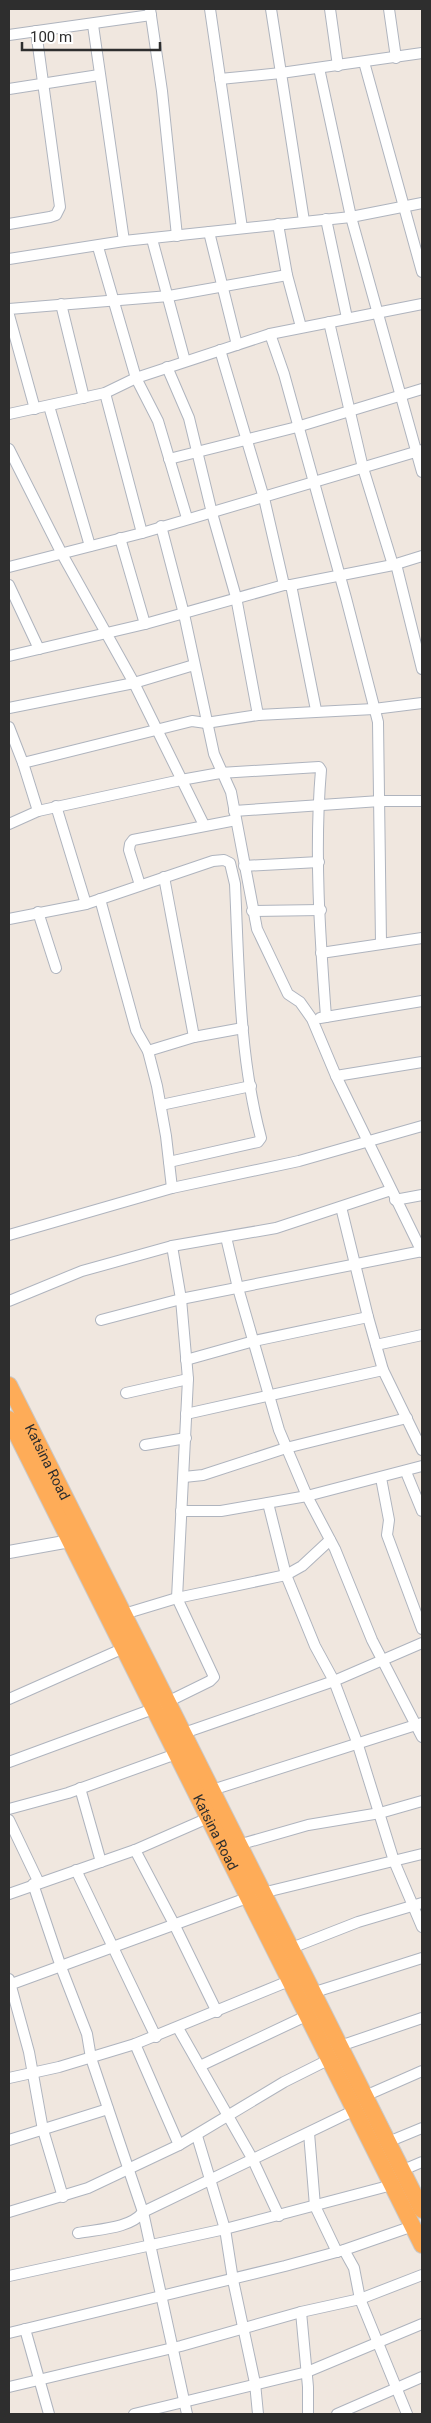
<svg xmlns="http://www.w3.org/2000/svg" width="431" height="2423" font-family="Roboto,sans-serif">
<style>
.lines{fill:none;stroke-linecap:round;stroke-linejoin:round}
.minor-casing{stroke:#afb4be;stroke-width:12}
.tertiary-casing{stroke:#afb4be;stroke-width:14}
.trunk-casing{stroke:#c9c9c9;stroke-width:18}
.minor{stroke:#fff;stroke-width:10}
.tertiary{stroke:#fff;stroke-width:12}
.trunk{stroke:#feac58;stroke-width:16}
.labels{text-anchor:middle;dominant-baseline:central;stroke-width:4;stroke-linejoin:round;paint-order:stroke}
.street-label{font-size:14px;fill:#2e2e2e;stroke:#fff}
</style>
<rect width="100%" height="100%" fill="#f0e7df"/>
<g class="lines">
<defs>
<g id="minor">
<path d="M150,9L162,91L177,236"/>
<path d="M210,9L242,228"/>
<path d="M271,9L304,221"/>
<path d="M330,9L338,66"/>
<path d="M389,9L396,58"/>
<path d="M93,25L124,241"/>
<path d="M9,35L151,15"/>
<path d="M364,62L422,272"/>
<path d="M319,68L351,217L422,472"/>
<path d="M220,79L281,73L422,53"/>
<path d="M9,89L99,75"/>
<path d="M326,219L347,318"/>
<path d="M9,224L50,217L56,215L60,207L36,31"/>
<path d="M278,224L287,275L301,327"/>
<path d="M209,232L237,345"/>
<path d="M152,239L185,361"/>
<path d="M98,247L136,378L158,421L187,518"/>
<path d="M9,259L124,241L351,217L422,203"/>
<path d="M61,304L84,398"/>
<path d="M9,309L169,296L287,275"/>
<path d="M9,315L35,409"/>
<path d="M329,322L363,468L393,565"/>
<path d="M270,334L284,374L346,598L378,722L381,943"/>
<path d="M220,350L264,498L284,585"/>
<path d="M167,367L189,418L212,513L236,597L258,715"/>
<path d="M105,393L142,533"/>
<path d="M49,406L90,546"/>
<path d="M9,414L105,393L136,378L270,334L422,304"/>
<path d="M9,449L62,554L134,683L204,825"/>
<path d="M169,459L297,427L422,389"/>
<path d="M161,526L184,614L214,754L231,792L257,929L288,994L300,1002L312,1019L336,1076L422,1252"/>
<path d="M120,538L145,624"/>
<path d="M396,564L422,669"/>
<path d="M9,567L142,533L422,450"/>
<path d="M9,585L39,649"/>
<path d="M291,585L316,710"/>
<path d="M9,656L145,624L284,585H291L393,565L422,556"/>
<path d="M9,708L134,683L194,665"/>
<path d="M9,727L23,763L38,811"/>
<path d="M23,763L192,721L206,723L258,715L374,709L422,703"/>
<path d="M56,806L86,904"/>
<path d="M234,811L380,801H422"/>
<path d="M9,824L38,811L181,780L220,773L319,767L321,770C314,852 320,936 326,1017"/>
<path d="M244,866L319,862"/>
<path d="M164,877L194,1037"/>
<path d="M140,885L129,850L130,844L133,840L236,820"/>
<path d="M100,899L136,1030L148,1051L157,1086L166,1136L172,1188"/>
<path d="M252,911L321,910"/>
<path d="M38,912L56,968"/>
<path d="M9,919L86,904L213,861L224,860L230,863L235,884C239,969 239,1056 261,1138L258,1142L169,1162"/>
<path d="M321,953L422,938"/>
<path d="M320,1018L422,1001"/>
<path d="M148,1051L194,1037L243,1028"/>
<path d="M336,1076L422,1062"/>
<path d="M161,1105L251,1086"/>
<path d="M395,1200L422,1195"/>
<path d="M341,1207L368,1317L383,1370L422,1450"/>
<path d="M9,1235L172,1188L299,1161L422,1126"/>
<path d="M226,1237L238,1288L279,1430L307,1496L335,1549L372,1640L422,1737"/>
<path d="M9,1301L82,1271L172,1246L276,1228L391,1190"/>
<path d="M101,1320L181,1299L422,1251"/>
<path d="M376,1345L422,1335"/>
<path d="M186,1360L254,1341L368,1317"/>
<path d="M126,1393L188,1379"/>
<path d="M186,1414L383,1370"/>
<path d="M145,1445L186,1438"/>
<path d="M406,1472L422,1511"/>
<path d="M184,1477L203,1475L286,1448L407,1418"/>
<path d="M381,1478L389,1520L387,1535L422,1629"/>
<path d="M268,1503L286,1575L315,1646L334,1681L357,1742L394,1861L422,1927"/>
<path d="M181,1511H221L307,1496L422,1466"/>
<path d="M124,1614L177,1598L286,1575L302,1566L330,1540"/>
<path d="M9,1699L124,1648"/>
<path d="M184,1733L334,1681L422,1643"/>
<path d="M9,1762L153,1709L210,1681L214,1677L177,1598L188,1379L181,1299L172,1246"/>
<path d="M80,1788L101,1862"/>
<path d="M212,1790L422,1723"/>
<path d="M9,1809L68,1793L176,1754"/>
<path d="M9,1820L39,1883"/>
<path d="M238,1845L308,1825L380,1813L422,1801"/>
<path d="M135,1850L174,1924L217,2012"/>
<path d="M76,1870L156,2037"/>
<path d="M33,1884L61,1967L87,2034L91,2058L143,2212L187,2414"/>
<path d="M262,1893L422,1854"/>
<path d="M9,1894L135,1850L208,1818"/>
<path d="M289,1949L358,1922L422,1903"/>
<path d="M9,1979L29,2052L43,2130L63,2197"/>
<path d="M9,1985L247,1898"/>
<path d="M312,1993L422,1958"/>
<path d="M178,2028L252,2158L279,2216"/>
<path d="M135,2044L179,2145"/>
<path d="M340,2046L422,2018"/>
<path d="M200,2066L306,2016"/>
<path d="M9,2078L59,2067L135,2044L289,1981"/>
<path d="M365,2096L422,2071"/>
<path d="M309,2133L315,2206L337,2252"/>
<path d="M197,2136L225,2229L233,2280L255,2383L258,2414"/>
<path d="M9,2140L108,2109"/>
<path d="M388,2142L422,2128"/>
<path d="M403,2170L422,2162"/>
<path d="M9,2212L88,2188L179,2145L284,2082L330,2059"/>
<path d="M78,2233C98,2229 130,2229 143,2212L355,2110"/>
<path d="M344,2250L354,2268L360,2299L407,2414"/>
<path d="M9,2276L225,2229L392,2185"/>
<path d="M301,2312L308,2387V2414"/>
<path d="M25,2329L49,2414"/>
<path d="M9,2333L285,2266L344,2250L413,2226"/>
<path d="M9,2387L181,2346L301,2312L360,2299L422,2275"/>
<path d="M134,2414L307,2372L422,2324"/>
<path d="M337,2414L422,2377"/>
</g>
<path id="tertiary" d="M9,1552L70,1541"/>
<g id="trunk">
<path id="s1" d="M9,1385L422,2210"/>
<path id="s2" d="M9,1419L422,2245"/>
</g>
</defs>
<use href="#minor" class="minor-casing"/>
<use href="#tertiary" class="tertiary-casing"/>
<use href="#trunk" class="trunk-casing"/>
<use href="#minor" class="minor"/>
<use href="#tertiary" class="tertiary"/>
<use href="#trunk" class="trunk"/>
</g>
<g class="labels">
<g class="street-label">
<text stroke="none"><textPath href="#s1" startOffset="86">Katsina Road</textPath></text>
<text stroke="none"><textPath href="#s2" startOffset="462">Katsina Road</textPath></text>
</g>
</g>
<rect width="431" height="2423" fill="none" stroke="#2e2e2e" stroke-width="20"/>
<path d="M22 42v8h138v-8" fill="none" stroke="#2e2e2e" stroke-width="2.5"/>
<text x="30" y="42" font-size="15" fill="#2e2e2e" stroke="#ffffff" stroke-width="4" paint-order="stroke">100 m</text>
</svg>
